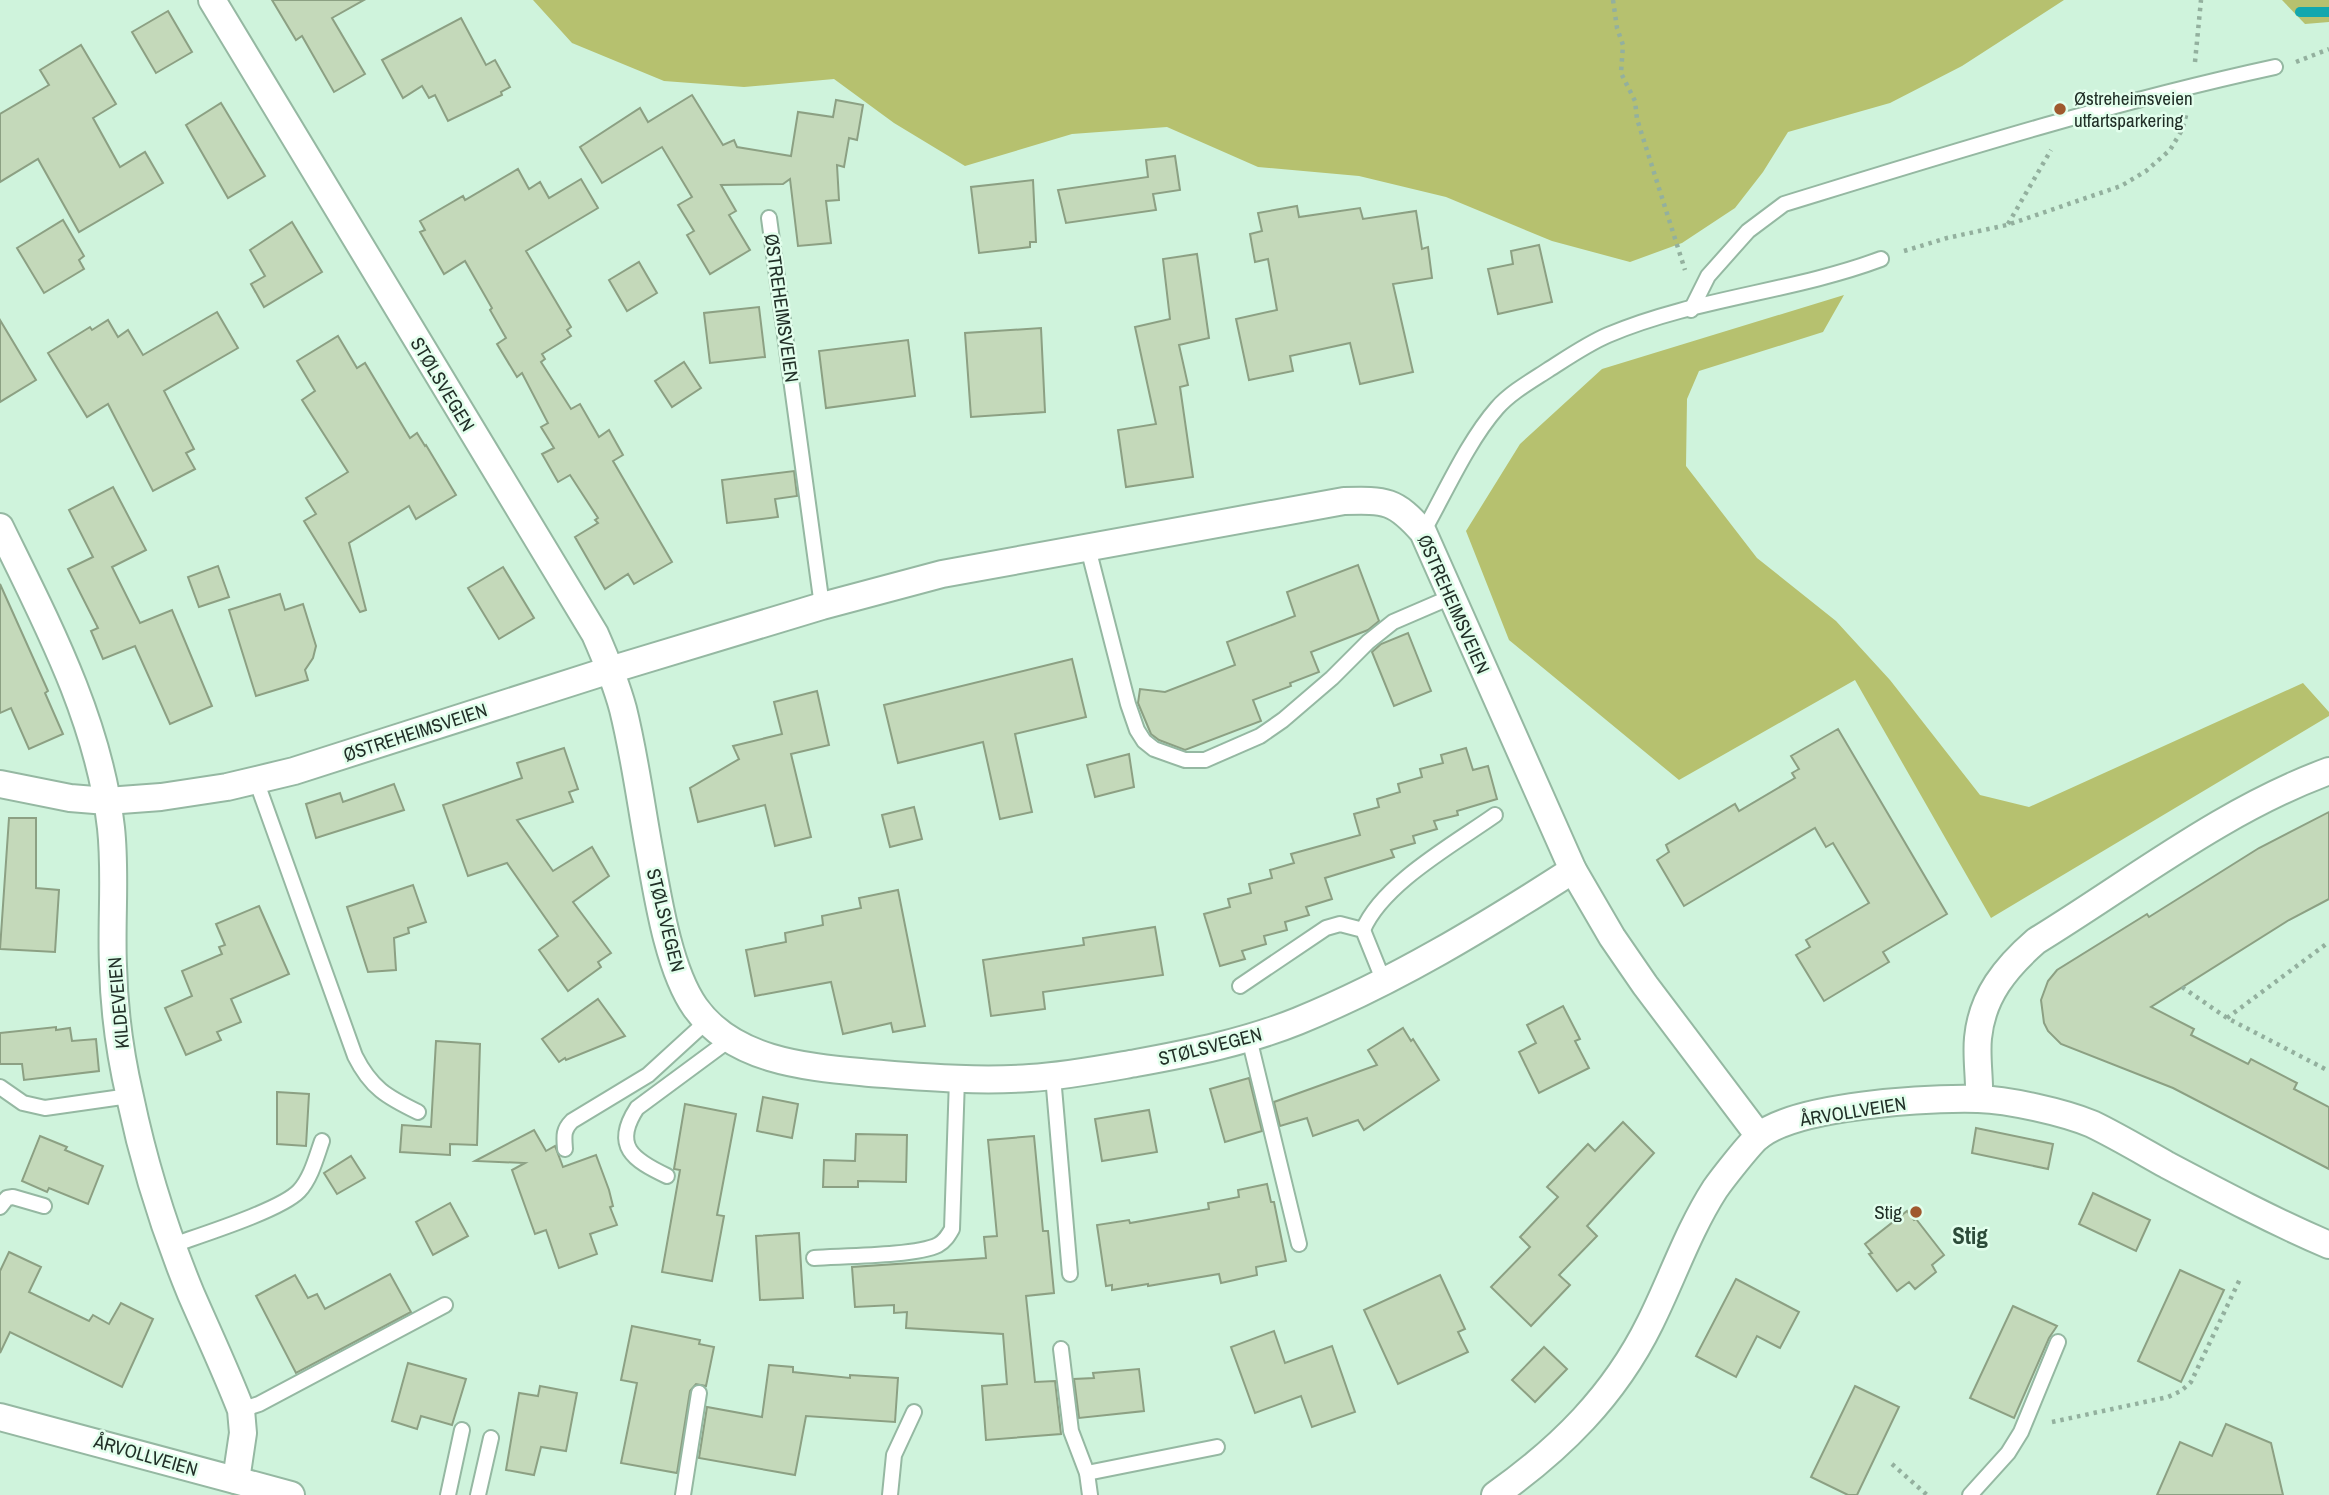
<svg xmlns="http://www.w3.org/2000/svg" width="2329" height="1495" font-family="'Archivo Narrow',sans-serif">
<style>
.green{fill:#b6c16f}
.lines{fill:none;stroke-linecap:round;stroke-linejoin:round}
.stream{stroke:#12a7ae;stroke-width:10}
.building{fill:#c4d9ba;stroke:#8ca083;stroke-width:2}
.service-casing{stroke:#95b8a2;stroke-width:18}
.minor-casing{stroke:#95b8a2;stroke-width:30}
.path{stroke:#93b09e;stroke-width:4.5;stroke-dasharray:3.5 5;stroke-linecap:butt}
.service{stroke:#fff;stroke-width:14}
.minor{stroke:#fff;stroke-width:26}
.poi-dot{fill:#9f592e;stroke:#e2feec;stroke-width:2.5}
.labels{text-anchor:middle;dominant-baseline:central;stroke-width:5;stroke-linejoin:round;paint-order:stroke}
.poi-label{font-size:19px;fill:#212f27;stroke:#e2feec;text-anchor:start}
.street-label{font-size:19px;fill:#212f27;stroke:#e2feec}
.quarter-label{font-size:23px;font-weight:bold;fill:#2d4c3a;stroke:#e2feec}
</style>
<rect width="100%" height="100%" fill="#cff3dc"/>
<g class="green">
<path d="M533,0H2064L1962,66L1890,103L1788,132L1763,172L1735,208L1682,243L1630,262L1552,241L1446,197L1359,176L1258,167L1167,127L1072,134L965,166L894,123L834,79L744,87L664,81L572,43Z"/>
<path d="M2282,0H2329V22L2305,24Z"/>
<path d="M1844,295L1823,332L1699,371L1687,399L1686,466L1757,558L1836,621L1890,680L1980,795L2029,807L2303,683L2329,712V716L1991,918L1855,680L1679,780L1509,640L1466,531L1520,444L1602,369Z"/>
</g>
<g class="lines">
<path class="stream" d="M2300,12H2329"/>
</g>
<g class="building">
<path d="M272,0H364L332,18L365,74L334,92L302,36L296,40Z"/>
<path d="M168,11L192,52L156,73L132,32Z"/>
<path d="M461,18L486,65L495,60L510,87L501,92L502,95L448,121L435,95L429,98L422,86L403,98L382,60Z"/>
<path d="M81,45L116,104L93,118L120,167L145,152L163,183L79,232L38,159L0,182V114L49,85L40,70Z"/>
<path d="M692,95L723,145L734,140L737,147L791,156L798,112L833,117L836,100L863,105L857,140L849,138L844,167L837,165L839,200L826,201L831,243L798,246L790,179L783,184L721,185L736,211L729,215L750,250L710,274L687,235L694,231L678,205L692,197L662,147L602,183L580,147L640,108L648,122Z"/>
<path d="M221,103L265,176L228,198L186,125Z"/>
<path d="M1175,156L1180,190L1153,194L1156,210L1066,223L1058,190L1148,177L1146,160Z"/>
<path d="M518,169L529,189L540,182L549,198L581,179L598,208L526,251L571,327L567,330L571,336L542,354L545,359L541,362L571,409L580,404L599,437L609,430L623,455L613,461L672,562L634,584L628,574L605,589L575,537L598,523L595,520L598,518L570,475L558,482L542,454L554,448L541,427L548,423L522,373L517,377L497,344L506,338L490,310L492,308L465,261L444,274L420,232L425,230L420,221L463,196L465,200Z"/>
<path d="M1033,180L1036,242H1030V247L979,253L971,187Z"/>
<path d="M1297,206L1299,217L1360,208L1363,219L1416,211L1422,249L1428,247L1432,278L1393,284L1413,372L1360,384L1350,343L1290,356L1293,371L1249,380L1236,319L1277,310L1268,259L1255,262L1250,234L1262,231L1258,213Z"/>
<path d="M63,220L84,256L79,260L84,269L44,293L17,248Z"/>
<path d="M292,222L322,272L264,307L251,284L265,276L250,250Z"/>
<path d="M1539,245L1552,302L1498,314L1488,269L1513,264L1511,251Z"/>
<path d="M1197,254L1209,338L1179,345L1188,385L1180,387L1193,477L1126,487L1118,430L1156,424L1135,327L1170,319L1163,259Z"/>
<path d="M639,262L657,293L627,311L609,280Z"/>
<path d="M759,307L765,357L710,363L704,313Z"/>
<path d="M217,312L238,348L164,391L194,449L186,453L195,469L153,491L108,404L87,417L48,353L90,327L92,330L108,320L118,337L128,330L143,355Z"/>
<path d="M0,320L36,380L0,402Z"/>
<path d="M1041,328L1045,412L971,417L965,333Z"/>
<path d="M338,336L357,368L365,363L410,438L417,433L425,446L426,445L456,495L416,519L409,506L349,543L366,610L360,612L304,521L316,514L306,498L348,472L302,400L315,391L297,361Z"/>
<path d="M908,340L915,396L826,408L819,351Z"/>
<path d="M684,362L701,388L672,407L655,381Z"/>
<path d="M794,471L797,496L775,499L778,517L727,523L722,480Z"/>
<path d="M113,487L146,550L112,567L140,623L172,610L212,706L170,724L135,646L103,659L91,631L98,628L68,569L93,557L69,510Z"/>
<path d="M1358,565L1379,621L1368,630L1311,652L1319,672L1290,683L1291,686L1253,700L1261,721L1185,750L1159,740L1151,734L1138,703L1140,689L1165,692L1235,665L1227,642L1295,616L1287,592Z"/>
<path d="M218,566L229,597L199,607L188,577Z"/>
<path d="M503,567L534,618L499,639L468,588Z"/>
<path d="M0,584L48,691L45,693L63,734L29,749L11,708L0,713Z"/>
<path d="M280,594L285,610L303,604L316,646L313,658L305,670L308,680L256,696L229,610Z"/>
<path d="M1408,633L1431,691L1394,706L1372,652L1381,644Z"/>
<path d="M1072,659L1086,717L1015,734L1032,812L1000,819L983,742L898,763L884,705Z"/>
<path d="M817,691L829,745L791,754L811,837L775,846L765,805L698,822L690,788L739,759L733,746L782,734L774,702Z"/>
<path d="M1838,729L1947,914L1883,952L1889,962L1824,1001L1796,955L1810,947L1806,940L1869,903L1833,843L1826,847L1815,828L1684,906L1657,860L1669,852L1666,845L1735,804L1739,811L1795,778L1792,773L1799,769L1791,756Z"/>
<path d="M564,748L578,789L569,792L573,802L517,820L553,871L592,847L609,876L573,902L611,953L598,962L601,967L568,991L539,950L558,936L507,863L468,876L443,805L522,778L517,763Z"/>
<path d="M1466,748L1473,770L1488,766L1497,799L1457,811L1458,815L1434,821L1437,829L1413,836L1415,843L1391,850L1394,857L1325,878L1332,899L1306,907L1309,915L1285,922L1287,930L1264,936L1266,944L1242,951L1245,959L1220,966L1204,914L1230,907L1228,899L1251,893L1249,884L1272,878L1270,870L1294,863L1291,854L1360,835L1354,814L1379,807L1377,799L1400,792L1398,784L1422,777L1420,769L1443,763L1441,755Z"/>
<path d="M1129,754L1134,787L1095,797L1087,765Z"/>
<path d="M394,784L404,810L316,838L306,804L340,793L343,802Z"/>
<path d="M914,807L922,839L890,847L882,815Z"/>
<path d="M2329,812V899L2289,920L2151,1007L2194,1029L2191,1035L2248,1064L2251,1059L2297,1083L2294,1089L2329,1107V1169L2173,1088L2061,1044L2048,1031L2044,1023L2041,1000L2048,981L2057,970L2147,914L2149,917L2259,848Z"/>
<path d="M9,818H36V888L59,890L55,952L0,949Z"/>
<path d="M413,885L426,922L408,928L409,933L394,938L396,970L368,972L347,907Z"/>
<path d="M898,890L925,1026L893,1032L891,1023L843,1034L831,982L755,996L746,950L786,942L785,933L823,925L822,916L861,908L859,898Z"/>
<path d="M259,906L289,974L231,999L241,1022L217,1032L221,1040L186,1055L165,1008L192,996L182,971L222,954L219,947L225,945L216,924Z"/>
<path d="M1155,927L1163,975L1043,992L1045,1009L991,1016L983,960L1084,945L1083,938Z"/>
<path d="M598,999L625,1036L566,1060L565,1058L559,1062L542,1039Z"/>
<path d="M1563,1006L1580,1039L1575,1041L1589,1068L1539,1093L1519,1052L1536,1043L1527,1025Z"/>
<path d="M56,1027V1030L70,1028L72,1041L96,1039L99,1071L24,1080L22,1064H0V1033Z"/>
<path d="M1403,1028L1411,1041L1413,1039L1439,1080L1364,1130L1358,1120L1313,1136L1307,1118L1280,1126L1274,1102L1377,1065L1368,1050Z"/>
<path d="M436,1041L480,1044L477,1145L450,1144V1155L400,1152L402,1125L431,1127Z"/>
<path d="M1249,1078L1262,1131L1225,1142L1210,1089Z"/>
<path d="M277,1092L309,1094L306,1146L277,1144Z"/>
<path d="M763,1097L798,1104L792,1138L757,1131Z"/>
<path d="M685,1104L736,1114L717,1215L724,1216L712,1281L662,1272L680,1170L674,1169Z"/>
<path d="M1149,1110L1157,1152L1102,1161L1095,1119Z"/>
<path d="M1623,1122L1654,1153L1587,1226L1597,1236L1559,1275L1570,1285L1531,1326L1491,1287L1530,1247L1520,1237L1558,1197L1547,1187L1588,1144L1595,1151Z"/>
<path d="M1976,1128L2053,1144L2048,1169L1972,1153Z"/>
<path d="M534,1130L546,1151L555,1146L563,1167L596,1155L609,1190L613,1206L610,1207L617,1225L590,1234L597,1254L559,1268L546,1230L535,1234L512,1170L525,1163L475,1161Z"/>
<path d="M856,1134L907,1135L906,1182L858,1181V1187H823L824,1160L855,1161Z"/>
<path d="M40,1136L67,1147L65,1150L103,1166L88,1204L49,1188L47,1192L22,1181Z"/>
<path d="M1034,1136L1043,1231H1048L1054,1293L1026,1296L1035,1382L1055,1381L1061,1434L986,1440L982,1386L1007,1384L1003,1334L906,1328L907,1312L894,1313V1305L855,1307L852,1267L986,1258L984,1237L997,1236L988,1140Z"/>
<path d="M351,1156L365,1178L337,1194L324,1173Z"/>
<path d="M1267,1184L1271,1202H1274L1286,1261L1256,1267L1257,1275L1221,1283L1219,1274L1148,1286V1284L1112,1290V1285L1106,1286L1097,1225L1129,1220L1130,1223L1209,1209L1208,1203L1239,1197L1238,1190Z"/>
<path d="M2093,1193L2150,1220L2136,1251L2079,1224Z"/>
<path d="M450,1203L468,1236L433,1255L416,1222Z"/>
<path d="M1907,1211L1914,1220L1916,1219L1944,1255L1932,1265L1936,1272L1915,1289L1909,1282L1897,1291L1869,1254L1872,1253L1865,1244Z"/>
<path d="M799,1233L803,1298L760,1300L756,1236Z"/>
<path d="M9,1252L41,1267L29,1292L89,1321L93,1315L109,1324L121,1303L153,1319L122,1387L10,1332L0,1353V1271Z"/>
<path d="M2180,1270L2224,1290L2181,1382L2138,1361Z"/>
<path d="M390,1274L411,1312L296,1373L256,1296L295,1275L308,1298L317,1294L325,1309Z"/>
<path d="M1440,1275L1465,1329L1458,1332L1468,1352L1398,1384L1364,1310Z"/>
<path d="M1736,1279L1799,1312L1780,1348L1757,1336L1736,1377L1696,1356Z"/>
<path d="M2013,1306L2057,1326L2049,1338L2014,1418L1970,1398Z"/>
<path d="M632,1326L700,1340L699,1344L714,1347L706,1386L696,1384L690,1391L677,1473L621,1463L637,1383L621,1380Z"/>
<path d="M1274,1331L1285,1363L1332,1346L1355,1412L1312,1427L1301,1396L1255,1413L1231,1347Z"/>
<path d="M1544,1347L1567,1369L1535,1402L1512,1380Z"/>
<path d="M408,1363L466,1379L452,1425L421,1416L417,1429L392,1421Z"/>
<path d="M769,1365L793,1367V1372L850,1378V1375L898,1378L895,1422L806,1416L795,1475L699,1458L707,1407L762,1417Z"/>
<path d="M1139,1369L1144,1411L1079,1418L1074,1379L1094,1378L1093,1373Z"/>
<path d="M540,1386L577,1393L566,1451L541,1447L534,1475L506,1470L519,1393L538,1396Z"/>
<path d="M1855,1386L1899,1407L1857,1495H1848L1811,1477Z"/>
<path d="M2226,1424L2271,1443L2283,1495H2157L2180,1442L2212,1456Z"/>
</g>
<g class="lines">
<defs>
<g id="service">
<path d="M769,218L822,606"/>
<path d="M1691,310L1708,276L1748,231L1784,204C1947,154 2109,103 2275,67"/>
<path d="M1423,532C1445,493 1468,441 1497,408C1510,393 1531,381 1548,370C1567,358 1587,344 1608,335C1695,298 1793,292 1881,259"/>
<path d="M1088,548L1128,704L1137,730L1144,741L1154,749L1185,760H1205L1260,736L1283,720L1332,678L1368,642L1393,622L1451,597"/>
<path d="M256,780L355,1056C371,1088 387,1097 418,1112"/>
<path d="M1363,930C1382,884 1454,844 1495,815"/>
<path d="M1240,986L1326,928L1340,924L1363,930L1384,982"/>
<path d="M1249,1038L1299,1244"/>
<path d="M1053,1076L1070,1274"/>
<path d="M0,1087L23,1103L45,1108L129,1096"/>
<path d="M565,1149C564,1136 563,1130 572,1121L648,1075L706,1022"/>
<path d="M667,1176C633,1160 612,1146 637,1108L729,1040"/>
<path d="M0,1207L7,1198L13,1197L44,1206"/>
<path d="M173,1245C201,1235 281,1210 299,1191C311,1178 316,1158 322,1141"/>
<path d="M814,1258C842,1256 916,1256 938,1245C945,1241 948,1236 952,1229L957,1079"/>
<path d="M1061,1349L1071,1431L1087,1473L1090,1495"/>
<path d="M241,1410L259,1404L445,1305"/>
<path d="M1087,1473L1217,1447"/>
<path d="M448,1495L462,1430"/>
<path d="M478,1495L491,1438"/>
<path d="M683,1495L699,1393"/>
<path d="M890,1495L894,1455L914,1412"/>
<path d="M1970,1495L2008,1453L2021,1432L2058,1342"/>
</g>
<g id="minor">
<path d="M212,0L595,634C606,659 616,683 623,709C635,757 641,806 650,854C658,899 669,970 695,1007C734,1062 808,1067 870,1073C923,1077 977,1082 1030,1078C1066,1076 1102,1069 1136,1063C1191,1053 1246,1042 1298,1021C1396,981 1484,927 1573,870"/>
<path d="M0,527C47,623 99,721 111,828C116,874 111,920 113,966C114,1009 120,1054 130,1097C144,1164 165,1231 191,1294C208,1333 226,1371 241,1410L243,1433L236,1480"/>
<path d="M0,784L70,798L107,801L161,797L227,787L294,771L610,670L822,606L942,574L1344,501C1386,500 1395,500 1423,532L1573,870L1612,937L1645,985L1759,1136"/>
<path d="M1979,1099C1980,1079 1976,1058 1978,1038C1982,996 2006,967 2036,941C2132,882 2223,810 2329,771"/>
<path d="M0,1417L291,1495"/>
<path d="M1495,1495C1560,1449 1614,1396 1650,1323C1672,1279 1688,1231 1715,1189C1722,1179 1750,1143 1759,1136C1798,1105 1927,1098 1978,1099C2009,1100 2063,1112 2092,1124C2117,1136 2142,1151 2167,1165C2220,1193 2273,1221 2329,1245"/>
</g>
</defs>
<use href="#service" class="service-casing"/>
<use href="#minor" class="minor-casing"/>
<g class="path">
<path d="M1613,0L1617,28L1623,45L1621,73L1635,101L1637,119L1685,270"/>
<path d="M2195,62L2201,0"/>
<path d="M2296,62L2329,49"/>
<path d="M2008,224L2051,150"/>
<path d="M1904,251L1947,238L2007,225L2121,186L2146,171L2170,150L2182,130L2187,112"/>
<path d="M2182,987L2227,1018L2329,1071"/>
<path d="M2227,1018L2329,942"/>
<path d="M2052,1422L2168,1397L2181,1391L2191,1382L2240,1279"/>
<path d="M1892,1464L1927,1495"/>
</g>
<use href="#service" class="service"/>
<use href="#minor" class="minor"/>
</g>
<g class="poi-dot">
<circle cx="2060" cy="109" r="7"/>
<circle cx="1916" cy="1212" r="7"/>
</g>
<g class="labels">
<g class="poi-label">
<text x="2074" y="98">Østreheimsveien<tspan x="2074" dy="22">utfartsparkering</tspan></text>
<text x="1902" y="1212" text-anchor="end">Stig</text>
</g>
<g class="street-label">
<text transform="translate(782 308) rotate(82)">ØSTREHEIMSVEIEN</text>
<text transform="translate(443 384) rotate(59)">STØLSVEGEN</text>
<text transform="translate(1454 604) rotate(66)">ØSTREHEIMSVEIEN</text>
<text transform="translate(415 732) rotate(-18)">ØSTREHEIMSVEIEN</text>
<text transform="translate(666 920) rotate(76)">STØLSVEGEN</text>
<text transform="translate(118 1003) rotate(-95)">KILDEVEIEN</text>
<text transform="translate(1210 1046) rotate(-14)">STØLSVEGEN</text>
<text transform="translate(1853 1111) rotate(-9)">ÅRVOLLVEIEN</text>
<text transform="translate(146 1455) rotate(16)">ÅRVOLLVEIEN</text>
</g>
<g class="quarter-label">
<text x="1970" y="1235">Stig</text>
</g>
</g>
</svg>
